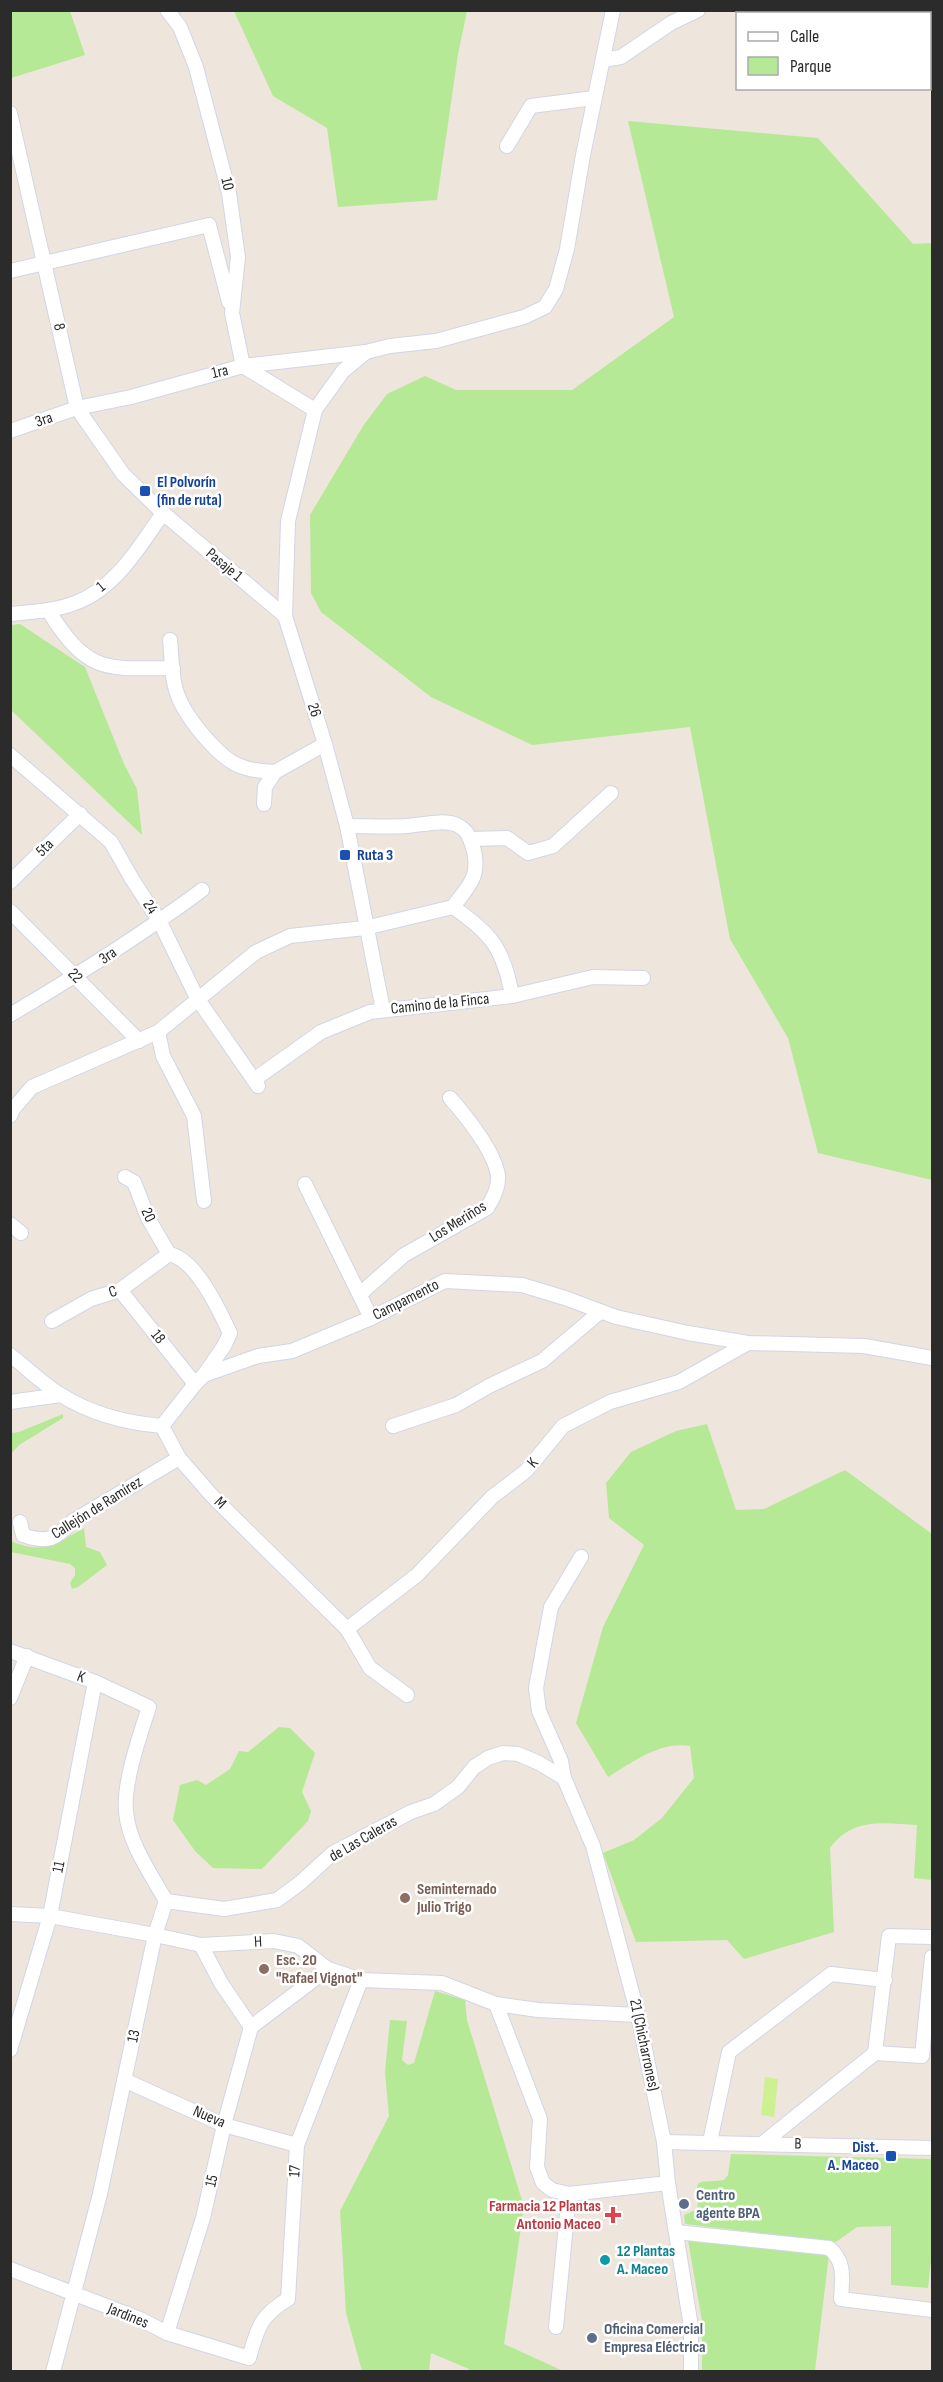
<svg xmlns="http://www.w3.org/2000/svg" width="943" height="2382" font-family="'Sofia Sans Condensed',sans-serif">
<style>
.green{fill:#b6e995}
.pitch{fill:#cdf190}
.lines{fill:none;stroke-linecap:round;stroke-linejoin:round}
.minor-casing{stroke:#d1d6e5;stroke-width:16}
.minor{stroke:#fff;stroke-width:14}
.transit-dot{fill:#1a4fb4;stroke:#fff;stroke-width:2}
.education-dot{fill:#8d6e63;stroke:#fff;stroke-width:2}
.service-dot{fill:#5c6f8a;stroke:#fff;stroke-width:2}
.health-dot{fill:#e0444e;stroke:#fff;stroke-width:2}
.culture-dot{fill:#0f9aa8;stroke:#fff;stroke-width:2}
.labels{text-anchor:middle;dominant-baseline:central;stroke-width:5;stroke-linejoin:round;paint-order:stroke}
.street-label{font-size:16px;fill:#2b2b2b;stroke:#fff}
.transit-label{font-size:16px;font-weight:bold;fill:#164399;stroke:#fff;text-anchor:start}
.education-label{font-size:16px;font-weight:bold;fill:#785e54;stroke:#fff;text-anchor:start}
.service-label{font-size:16px;font-weight:bold;fill:#4e5e75;stroke:#fff;text-anchor:start}
.health-label{font-size:16px;font-weight:bold;fill:#be3a42;stroke:#fff;text-anchor:end}
.culture-label{font-size:16px;font-weight:bold;fill:#0d838f;stroke:#fff;text-anchor:start}
</style>
<rect width="100%" height="100%" fill="#eee5dc"/>
<g class="green">
<path d="M11,10L70,11L85,55L11,78Z"/>
<path d="M234,11H467L458,54L437,200L338,207L327,128L273,96Z"/>
<path d="M628,121L818,138L913,244L932,243V1180L818,1153L788,1038L730,939L690,727L532,745L431,697L321,612L311,593L310,515L363,426L387,394L425,376L456,390H572L674,317Z"/>
<path d="M20,624L85,667L124,764L137,789L142,835L11,710V625Z"/>
<path d="M63,1414V1418L19,1445L11,1454V1433L19,1432Z"/>
<path d="M707,1424L736,1510L764,1509L845,1470L932,1534V1880L914,1878L917,1825C884,1823 852,1817 830,1848L834,1932L744,1959L727,1940L636,1942L603,1853L634,1840L662,1818L694,1778L690,1746C660,1741 633,1762 608,1777L576,1723L603,1627L644,1545L609,1518L606,1483L631,1452L676,1431Z"/>
<path d="M84,1528L86,1547L100,1552L107,1565L78,1587L72,1589L70,1583L75,1575V1568L70,1564L11,1552V1541C43,1555 55,1544 84,1528Z"/>
<path d="M279,1727L290,1728L315,1753L302,1792L311,1811L308,1821L262,1869L213,1868L195,1851L173,1820L180,1785L197,1780L206,1785L230,1769L239,1751L248,1752Z"/>
<path d="M435,1991L465,2000L467,2020L524,2207L504,2344L563,2371H469V2369L431,2353L429,2371H362L346,2313L340,2211L389,2116L385,2072L390,2020L407,2021L402,2060L408,2065L414,2063Z"/>
<path d="M731,2154L932,2159V2252L928,2288L891,2285V2226L857,2227L836,2242L685,2224L684,2215L698,2209C695,2174 696,2184 724,2180L728,2175Z"/>
<path d="M688,2240L829,2254L815,2371H702V2321Z"/>
</g>
<path class="pitch" d="M765,2077L778,2079L774,2117L761,2115Z"/>
<g class="lines">
<defs>
<g id="minor">
<path d="M167,10L180,27L196,67L229,193L238,257L232,313L243,366L315,410"/>
<path d="M603,60L621,57L671,23L698,10"/>
<path d="M10,113L77,408L123,474L163,513L285,616"/>
<path d="M507,146L531,106L594,98"/>
<path d="M10,271L209,225L229,302"/>
<path d="M10,431L77,408L131,397L243,366L366,352"/>
<path d="M48,610C87,673 104,669 173,668"/>
<path d="M10,614C32,612 54,611 75,603C115,589 140,546 163,513"/>
<path d="M170,640C172,658 171,679 178,696C186,717 220,761 243,767C253,771 265,771 275,772"/>
<path d="M10,755L111,842L132,879L160,922L197,998L258,1086"/>
<path d="M264,804L265,787L275,772L325,744"/>
<path d="M471,839L507,838L528,853L553,846L611,793"/>
<path d="M10,882L80,814"/>
<path d="M453,907C491,933 504,949 512,996"/>
<path d="M10,911L139,1041"/>
<path d="M383,1010L347,826L325,744L285,616L288,521L315,410L343,371L366,352L390,346L436,341L524,317L545,307L556,289L567,249L583,155L613,10"/>
<path d="M10,1015C76,976 140,936 202,890"/>
<path d="M158,1032L163,1056L194,1116L204,1201"/>
<path d="M255,1079L321,1032L370,1012L512,996L593,977L643,978"/>
<path d="M10,1116L13,1109L32,1087L158,1032L256,952L290,936L365,928L453,907C468,886 480,878 474,851C471,840 468,830 457,825C443,819 422,825 407,826C387,827 367,826 347,826"/>
<path d="M125,1177L134,1182L148,1218L169,1254"/>
<path d="M305,1184L371,1318"/>
<path d="M10,1224L21,1233"/>
<path d="M169,1254C196,1259 219,1310 230,1333L224,1346L204,1375"/>
<path d="M120,1290L195,1384"/>
<path d="M360,1294L404,1255L487,1208C493,1199 499,1187 498,1176C495,1152 466,1116 450,1098"/>
<path d="M52,1321L91,1299L120,1290L169,1254"/>
<path d="M10,1355C27,1368 43,1384 61,1395C93,1415 126,1423 162,1426"/>
<path d="M10,1402L61,1395"/>
<path d="M162,1426L195,1384L204,1375L258,1356L292,1351L371,1318L445,1281L522,1285L565,1298L616,1317L688,1333L748,1343L864,1346L932,1358"/>
<path d="M162,1426L179,1458L213,1497L347,1629L370,1668L407,1695"/>
<path d="M393,1426L456,1405L489,1386L542,1361L600,1312"/>
<path d="M20,1522L23,1535C48,1544 56,1539 73,1521L179,1458"/>
<path d="M347,1629L417,1575L492,1497L526,1471L563,1426L610,1402L679,1382L748,1343"/>
<path d="M10,1651L95,1682L149,1707C140,1735 123,1783 126,1812C129,1844 151,1874 166,1901L155,1935L100,2194L53,2372"/>
<path d="M10,1698L27,1656"/>
<path d="M564,1778L561,1761L539,1711L536,1688L551,1607L581,1557"/>
<path d="M166,1901L224,1909L277,1900L300,1883L333,1853L411,1812L434,1804L458,1787L474,1767L488,1758L503,1753L518,1754L539,1763L564,1778L593,1846L638,2015L664,2142L668,2183L691,2327V2372"/>
<path d="M10,1914L50,1916L155,1935L201,1945L274,1941L298,1946L328,1969L361,1980L442,1983L496,2004L538,2010L638,2015"/>
<path d="M932,1937L889,1936L875,2053L922,2056L932,1957"/>
<path d="M201,1945L221,1983L251,2027L328,1969"/>
<path d="M496,2004L540,2119L537,2167L543,2183L552,2190L569,2194L668,2183"/>
<path d="M10,2050L50,1916L95,1682"/>
<path d="M124,2080L224,2125L297,2145"/>
<path d="M664,2142L932,2148"/>
<path d="M710,2142L729,2052L831,1974L885,1980"/>
<path d="M763,2143L875,2053"/>
<path d="M676,2232L829,2248C846,2262 842,2279 841,2299L932,2310"/>
<path d="M10,2269L140,2319L167,2333L249,2358C258,2327 260,2316 288,2299L297,2145L361,1980"/>
<path d="M556,2327L569,2194"/>
<path d="M167,2333L203,2218L224,2125L251,2027"/>
</g>
</defs>
<use href="#minor" class="minor-casing"/>
<use href="#minor" class="minor"/>
</g>
<g class="transit-dot">
<rect x="139" y="485" width="12" height="12" rx="3"/>
<rect x="339" y="849" width="12" height="12" rx="3"/>
<rect x="885" y="2150" width="12" height="12" rx="3"/>
</g>
<g class="education-dot">
<circle cx="405" cy="1898" r="6"/>
<circle cx="264" cy="1969" r="6"/>
</g>
<g class="service-dot">
<circle cx="684" cy="2204" r="6"/>
<circle cx="592" cy="2338" r="6"/>
</g>
<path class="health-dot" d="M610 2206h6v6h6v6h-6v6h-6v-6h-6v-6h6z"/>
<circle class="culture-dot" cx="605" cy="2260" r="6"/>
<g class="labels">
<g class="street-label">
<text transform="translate(227 184) rotate(77)">10</text>
<text transform="translate(59 327) rotate(77)">8</text>
<text transform="translate(220 372) rotate(-13)">1ra</text>
<text transform="translate(44 420) rotate(-19)">3ra</text>
<text transform="translate(224 565) rotate(40)">Pasaje 1</text>
<text transform="translate(101 587) rotate(-39)">1</text>
<text transform="translate(314 710) rotate(72)">26</text>
<text transform="translate(45 848) rotate(-45)">5ta</text>
<text transform="translate(150 907) rotate(56)">24</text>
<text transform="translate(108 956) rotate(-34)">3ra</text>
<text transform="translate(75 976) rotate(45)">22</text>
<text transform="translate(440 1004) rotate(-6)">Camino de la Finca</text>
<text transform="translate(148 1215) rotate(65)">20</text>
<text transform="translate(458 1222) rotate(-32)">Los Meriños</text>
<text transform="translate(113 1292) rotate(-19)">C</text>
<text transform="translate(406 1300) rotate(-27)">Campamento</text>
<text transform="translate(158 1337) rotate(51)">18</text>
<text transform="translate(533 1463) rotate(-49)">K</text>
<text transform="translate(220 1503) rotate(44)">M</text>
<text transform="translate(97 1508) rotate(-32)">Callejón de Ramírez</text>
<text transform="translate(81 1677) rotate(21)">K</text>
<text transform="translate(363 1839) rotate(-30)">de Las Caleras</text>
<text transform="translate(59 1867) rotate(-79)">11</text>
<text transform="translate(258 1942) rotate(-3)">H</text>
<text transform="translate(134 2036) rotate(-78)">13</text>
<text transform="translate(644 2045) rotate(78)">21 (Chicharrones)</text>
<text transform="translate(209 2117) rotate(23)">Nueva</text>
<text transform="translate(798 2144) rotate(1)">B</text>
<text transform="translate(295 2171) rotate(-87)">17</text>
<text transform="translate(212 2181) rotate(-77)">15</text>
<text transform="translate(128 2316) rotate(22)">Jardines</text>
</g>
<g class="transit-label">
<text x="157" y="482">El Polvorín<tspan x="157" dy="18">(fin de ruta)</tspan></text>
<text x="357" y="855">Ruta 3</text>
<text x="879" y="2147" text-anchor="end">Dist.<tspan x="879" dy="18">A. Maceo</tspan></text>
</g>
<g class="education-label">
<text x="417" y="1889">Seminternado<tspan x="417" dy="18">Julio Trigo</tspan></text>
<text x="276" y="1960">Esc. 20<tspan x="276" dy="18">"Rafael Vignot"</tspan></text>
</g>
<g class="service-label">
<text x="696" y="2195">Centro<tspan x="696" dy="18">agente BPA</tspan></text>
<text x="604" y="2329">Oficina Comercial<tspan x="604" dy="18">Empresa Eléctrica</tspan></text>
</g>
<g class="health-label">
<text x="601" y="2206">Farmacia 12 Plantas<tspan x="601" dy="18">Antonio Maceo</tspan></text>
</g>
<g class="culture-label">
<text x="617" y="2251">12 Plantas<tspan x="617" dy="18">A. Maceo</tspan></text>
</g>
</g>
<rect width="943" height="2382" fill="none" stroke="#2b2b2b" stroke-width="24"/>
<rect x="736" y="12" width="195" height="78" fill="#ffffff" stroke="#aaaaaa" stroke-width="1.5"/>
<rect x="748" y="32" width="30" height="9" fill="#ffffff" stroke="#aaaaaa" stroke-width="1.5"/>
<text x="790" y="42" font-size="18" fill="#2b2b2b">Calle</text>
<rect x="748" y="57" width="30" height="18" fill="#b6e995" stroke="#aaaaaa" stroke-width="1.5"/>
<text x="790" y="72" font-size="18" fill="#2b2b2b">Parque</text>
</svg>
